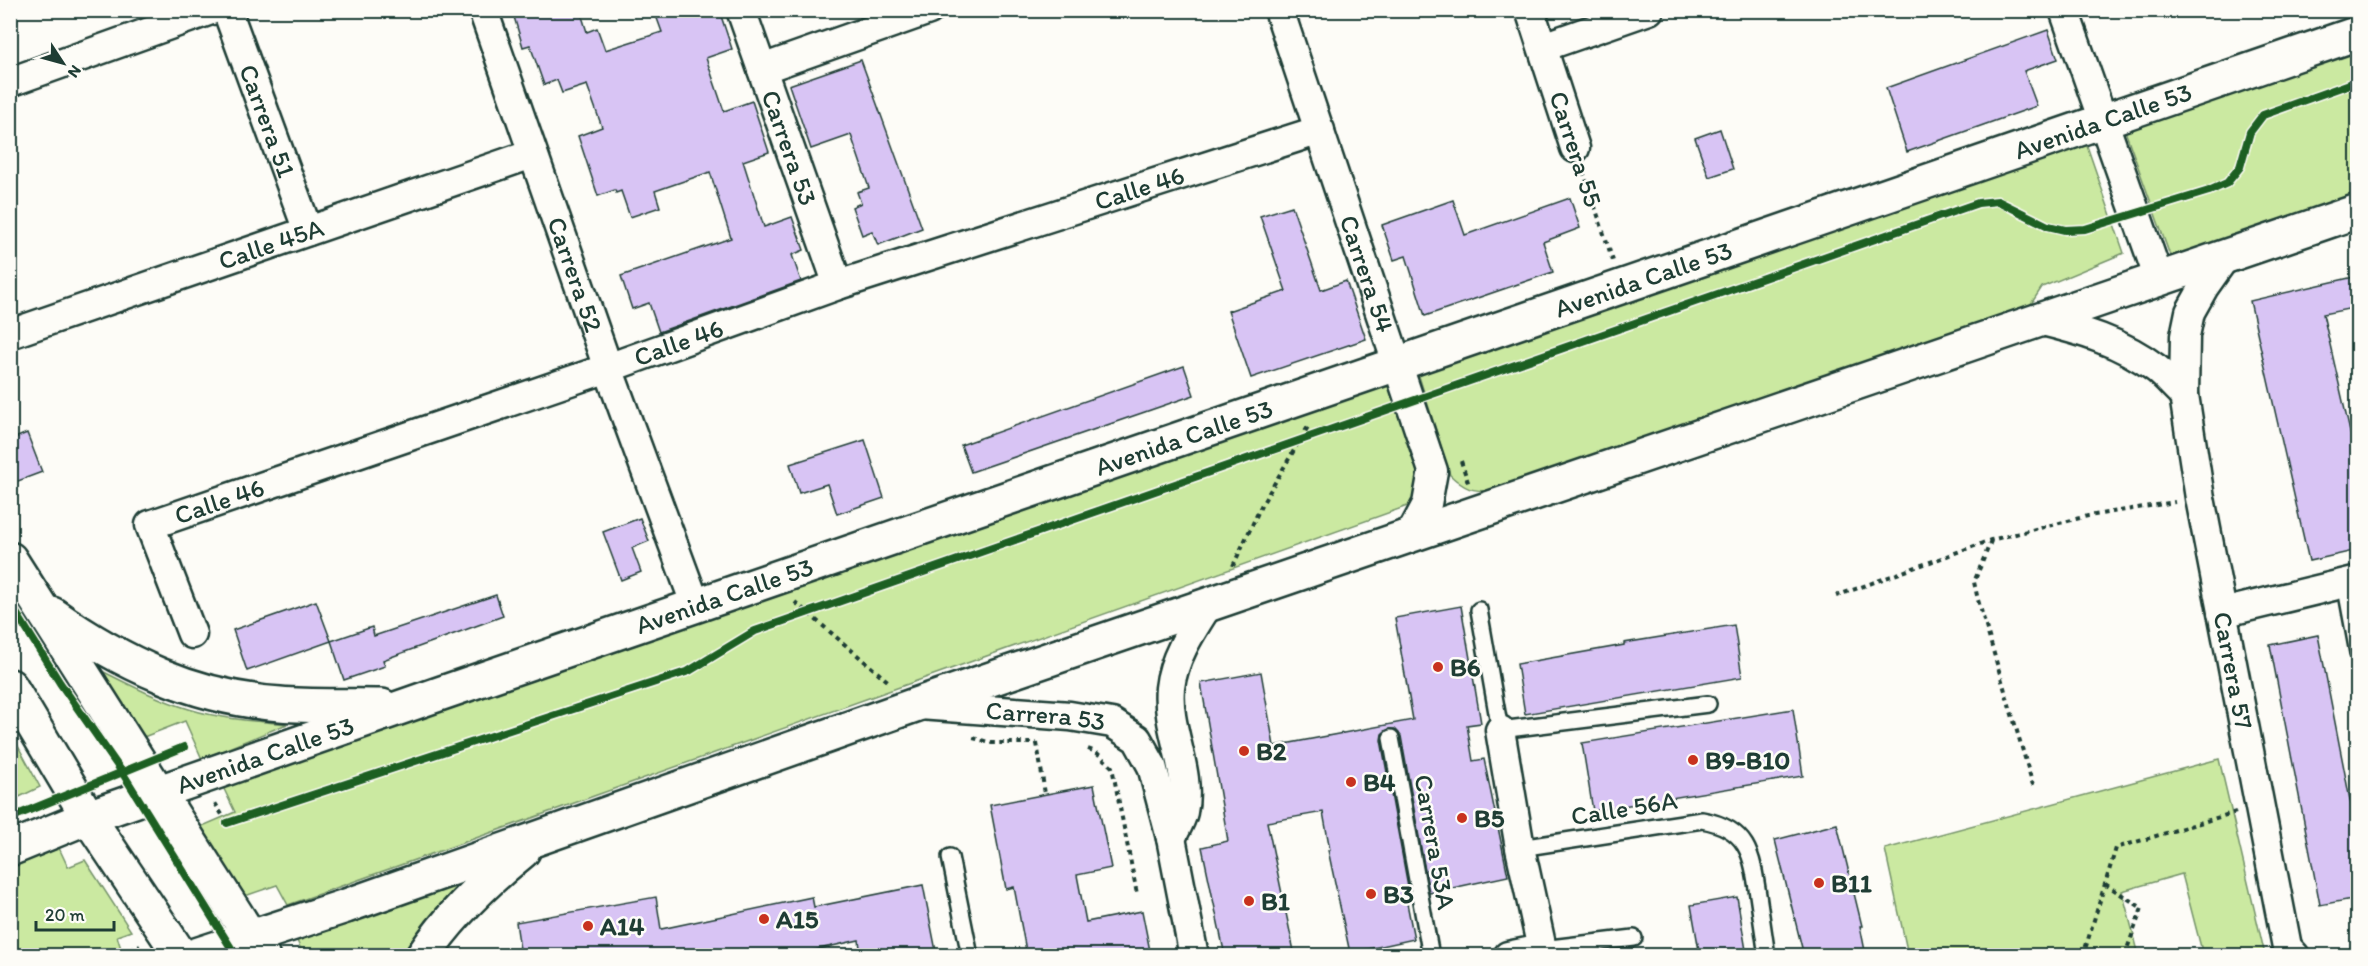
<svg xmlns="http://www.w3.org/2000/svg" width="2368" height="966" font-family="Itim,sans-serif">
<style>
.green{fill:#cbe9a1;stroke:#75936a;stroke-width:1.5}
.building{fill:#d8c4f4;stroke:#1f3d34;stroke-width:1.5}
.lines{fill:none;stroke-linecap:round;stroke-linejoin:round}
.lane-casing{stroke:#1f3d34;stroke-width:20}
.street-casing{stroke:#1f3d34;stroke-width:33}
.secondary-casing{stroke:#1f3d34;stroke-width:38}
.path{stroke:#1f3d34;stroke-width:4;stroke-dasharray:4.5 4.5;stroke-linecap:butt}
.lane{stroke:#fdfcf7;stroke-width:15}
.street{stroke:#fdfcf7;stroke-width:28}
.secondary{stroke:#fdfcf7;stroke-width:33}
.cycleway-casing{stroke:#fdfcf7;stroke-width:11}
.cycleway{stroke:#1b5e20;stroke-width:8}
.poi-dot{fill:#c8321e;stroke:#fdfcf7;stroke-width:2}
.labels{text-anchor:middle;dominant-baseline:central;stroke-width:5;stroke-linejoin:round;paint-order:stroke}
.street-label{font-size:26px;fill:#1f3d34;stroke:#fdfcf7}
.poi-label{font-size:26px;font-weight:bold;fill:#1f3d34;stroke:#fdfcf7;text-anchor:start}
</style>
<rect width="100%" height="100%" fill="#fdfcf7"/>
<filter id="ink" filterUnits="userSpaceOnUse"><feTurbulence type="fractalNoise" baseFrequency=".0167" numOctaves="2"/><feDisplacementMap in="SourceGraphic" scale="12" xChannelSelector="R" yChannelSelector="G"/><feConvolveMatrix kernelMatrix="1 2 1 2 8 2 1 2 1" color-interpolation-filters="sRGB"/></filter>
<g filter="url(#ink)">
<g class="green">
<path d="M2357,48V197L2172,261L2124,128Z"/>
<path d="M2086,143L2124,253L2042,287L2029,307L1492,491C1472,491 1466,490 1450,475L1418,373Z"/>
<path d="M1390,385L1422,480L1416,503L288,905L277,885L242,897L200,827L235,812L223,787Z"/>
<path d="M104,672C132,686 159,700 189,709C221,719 254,721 287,724L202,759L185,721L141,738Z"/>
<path d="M11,733L40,787L11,801L10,800Z"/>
<path d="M2219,759L2265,955H2203L2182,874L2122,891L2139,955H1908L1885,849Z"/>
<path d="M59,848L68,867L85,860L131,931L117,936L123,955H11V867Z"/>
<path d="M489,865L412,955H304L295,937Z"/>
</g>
<g class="building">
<path d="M512,10H580L587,32L597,28L605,50L662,32L654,10H719L732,49L706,58L724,111L752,101L769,152L743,161L764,227L792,217L804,250L792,255L801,281L659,332L649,303L632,309L621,276L731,238L710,172L655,191L660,207L630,217L621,191L616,193L615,190L598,196L578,136L602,127L587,85L562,93L557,80L544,85L530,45L523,47Z"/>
<path d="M2048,30L2058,59L2024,71L2037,106L1907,152L1886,88Z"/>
<path d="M861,60L922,228L878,245L872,231L862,235L852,207L861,203L857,192L869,188L851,135L811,149L789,85Z"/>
<path d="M1720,129L1733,169L1709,177L1695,138Z"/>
<path d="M1570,198L1580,228L1543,242L1553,272L1425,316L1406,256L1394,260L1382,225L1453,200L1465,235Z"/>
<path d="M1292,206L1321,290L1346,281L1366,339L1251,378L1228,311L1286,291L1260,216Z"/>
<path d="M2358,276V307L2323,314L2358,467V550L2309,561L2250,301Z"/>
<path d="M1184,366L1194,395L971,472L961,445Z"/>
<path d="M27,433L42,472L10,484V440Z"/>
<path d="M865,440L884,498L837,514L827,484L799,493L790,464Z"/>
<path d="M640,518L649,541L632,548L641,572L621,580L603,532Z"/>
<path d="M496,595L503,616L383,660L385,666L344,680L331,641L247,671L233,630L316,601L331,641L372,627L374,636Z"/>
<path d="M1461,606L1481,723L1467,725L1473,761L1484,759L1508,876L1429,893L1401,736L1395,729H1389L1382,734L1381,740L1410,897L1406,898L1414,939L1350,953L1328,850H1330L1323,812L1267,822L1295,956H1225L1202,847L1228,841L1201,683L1261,672L1274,746L1413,720L1395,618Z"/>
<path d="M1734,625L1742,677L1525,714L1517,664L1624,645V643Z"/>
<path d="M2318,635L2358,841V898L2320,905L2270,645Z"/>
<path d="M1793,709L1803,776L1593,811L1582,743Z"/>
<path d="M1094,785L1111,868L1077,875L1086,922L1142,911L1151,956H1027L1014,887L1006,889L990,805Z"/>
<path d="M1837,824L1862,926H1860L1866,956H1804L1775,840Z"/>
<path d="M923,885L937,956H861L859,940L788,956H521L516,922L656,897L661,929L812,897L814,907Z"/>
<path d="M1737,897L1747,956H1700L1691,905Z"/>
</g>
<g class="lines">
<defs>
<g id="lane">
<path d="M2345,583L2358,653"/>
<path d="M1479,610L1500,730L1708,704"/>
<path d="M1391,738L1431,956"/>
<path d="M1520,848L1702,820C1748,828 1752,854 1758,895C1761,915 1764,935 1767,956"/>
<path d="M950,857L970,956"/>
<path d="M1542,949L1634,938"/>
</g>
<g id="street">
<path id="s1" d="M227,10L308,231"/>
<path id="s2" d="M483,10L608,368L696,606"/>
<path id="s3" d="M741,10L838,285"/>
<path id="s4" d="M1279,10L1433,471L1427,504L1410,536"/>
<path d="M1530,10L1575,148"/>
<path d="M2064,10L2159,279"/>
<path d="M1543,47L1649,10"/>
<path d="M762,69L929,10"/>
<path d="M10,82L211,10"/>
<path id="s5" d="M2226,256L2204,287L2190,312L2185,336L2184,395L2200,498L2287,947L2295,956"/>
<path d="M2038,320C2080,330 2122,342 2157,369C2167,377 2175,387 2184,395"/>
<path id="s6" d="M10,334L532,154"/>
<path d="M2222,613L2358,580"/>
<path id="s7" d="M192,634L150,525L608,368L838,285L1320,130"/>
<path id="s8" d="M920,705L1070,716L1112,723L1137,739L1152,766L1171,838L1194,956"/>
<path d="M1500,730L1520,848L1542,949L1508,956"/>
<path d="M1171,838C1175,830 1181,821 1183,812C1192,770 1166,730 1170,688C1173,658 1192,630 1208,605"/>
</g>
<g id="secondary">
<path d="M10,559L262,955"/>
<path d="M52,614C121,663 195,698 280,704C314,707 348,705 382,706"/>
<path d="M10,686L88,817L181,956"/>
<path id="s9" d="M10,849L88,817L436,695L2358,33"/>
<path d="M193,956L346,906L915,705L2358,211"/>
<path d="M423,956C450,915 486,881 523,851"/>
</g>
</defs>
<use href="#lane" class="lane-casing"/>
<use href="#street" class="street-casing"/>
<use href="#secondary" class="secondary-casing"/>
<g class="path">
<path d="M1583,171L1613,261"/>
<path d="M1461,461L1469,485"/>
<path d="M1991,541L1974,582L1978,600L2033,785"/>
<path d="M1233,566L1261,506L1309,425"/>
<path d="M1836,596L1991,540L2088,516L2175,502"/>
<path d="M795,602L890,683"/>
<path d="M973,738L992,743H1037"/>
<path d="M1037,743L1045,794"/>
<path d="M1088,749L1096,752L1112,767L1137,894"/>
<path d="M215,803L227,823"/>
<path d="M2105,884L2142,908L2127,949L2131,956"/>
<path d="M130,950L140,946"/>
<path d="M2083,956L2116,848L2236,812"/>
<path d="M2343,956L2358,952"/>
</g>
<use href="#lane" class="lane"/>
<use href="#street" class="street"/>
<use href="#secondary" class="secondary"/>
<defs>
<g id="cycleway">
<path d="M10,603L60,683L122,772L236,956"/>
<path d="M10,818L184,747"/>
<path d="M227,823L689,671L755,631L1978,203L1998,201L2048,226L2065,230L2085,229L2209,191L2227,183L2240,167L2250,132L2263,115L2358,81"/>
</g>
</defs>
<use href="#cycleway" class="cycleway-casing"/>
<use href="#cycleway" class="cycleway"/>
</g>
</g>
<g class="poi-dot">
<circle cx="1438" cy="667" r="6"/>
<circle cx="1244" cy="751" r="6"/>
<circle cx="1693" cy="760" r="6"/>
<circle cx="1351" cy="782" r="6"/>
<circle cx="1462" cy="818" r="6"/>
<circle cx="1819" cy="883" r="6"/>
<circle cx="1371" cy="894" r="6"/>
<circle cx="1249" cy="901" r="6"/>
<circle cx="764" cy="919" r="6"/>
<circle cx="588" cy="926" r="6"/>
</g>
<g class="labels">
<g class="street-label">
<text stroke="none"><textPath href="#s1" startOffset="118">Carrera 51</textPath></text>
<text stroke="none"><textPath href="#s9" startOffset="2216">Avenida Calle 53</textPath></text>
<text stroke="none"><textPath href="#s3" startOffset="146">Carrera 53</textPath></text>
<text transform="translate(1576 149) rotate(72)">Carrera 55</text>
<text stroke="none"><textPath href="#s7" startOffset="1162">Calle 46</textPath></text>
<text stroke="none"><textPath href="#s6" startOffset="276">Calle 45A</textPath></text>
<text stroke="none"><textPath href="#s4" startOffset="278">Carrera 54</textPath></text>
<text stroke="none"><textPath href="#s2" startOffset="280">Carrera 52</textPath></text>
<text stroke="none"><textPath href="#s9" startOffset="1730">Avenida Calle 53</textPath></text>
<text stroke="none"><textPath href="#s7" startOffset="676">Calle 46</textPath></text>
<text stroke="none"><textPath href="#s9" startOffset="1244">Avenida Calle 53</textPath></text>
<text stroke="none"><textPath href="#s7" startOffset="190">Calle 46</textPath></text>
<text stroke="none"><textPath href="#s9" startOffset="758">Avenida Calle 53</textPath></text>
<text stroke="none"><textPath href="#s5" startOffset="430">Carrera 57</textPath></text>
<text stroke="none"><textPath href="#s8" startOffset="126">Carrera 53</textPath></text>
<text stroke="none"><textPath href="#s9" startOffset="272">Avenida Calle 53</textPath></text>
<text transform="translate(1624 808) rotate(-9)">Calle 56A</text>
<text transform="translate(1435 842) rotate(80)">Carrera 53A</text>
</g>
<g class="poi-label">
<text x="1450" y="667">B6</text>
<text x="1256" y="751">B2</text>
<text x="1705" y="760">B9-B10</text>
<text x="1363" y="782">B4</text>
<text x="1474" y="818">B5</text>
<text x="1831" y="883">B11</text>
<text x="1383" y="894">B3</text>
<text x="1261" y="901">B1</text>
<text x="776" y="919">A15</text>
<text x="600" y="926">A14</text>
</g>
</g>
<rect width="2368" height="966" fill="none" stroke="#fdfcf7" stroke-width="36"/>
<rect x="18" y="18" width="2332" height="930" fill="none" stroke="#1f3d34" stroke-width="2" filter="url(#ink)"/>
<g transform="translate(63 63) rotate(126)" stroke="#fdfcf7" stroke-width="4.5" paint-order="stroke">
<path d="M0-4.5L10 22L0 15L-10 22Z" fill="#1f3d34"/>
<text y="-9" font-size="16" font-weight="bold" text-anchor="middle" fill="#1f3d34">N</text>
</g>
<path d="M36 921v9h78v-9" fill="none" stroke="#1f3d34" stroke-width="3"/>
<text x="45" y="921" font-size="18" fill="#1f3d34" stroke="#fdfcf7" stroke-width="4.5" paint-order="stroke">20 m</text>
</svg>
